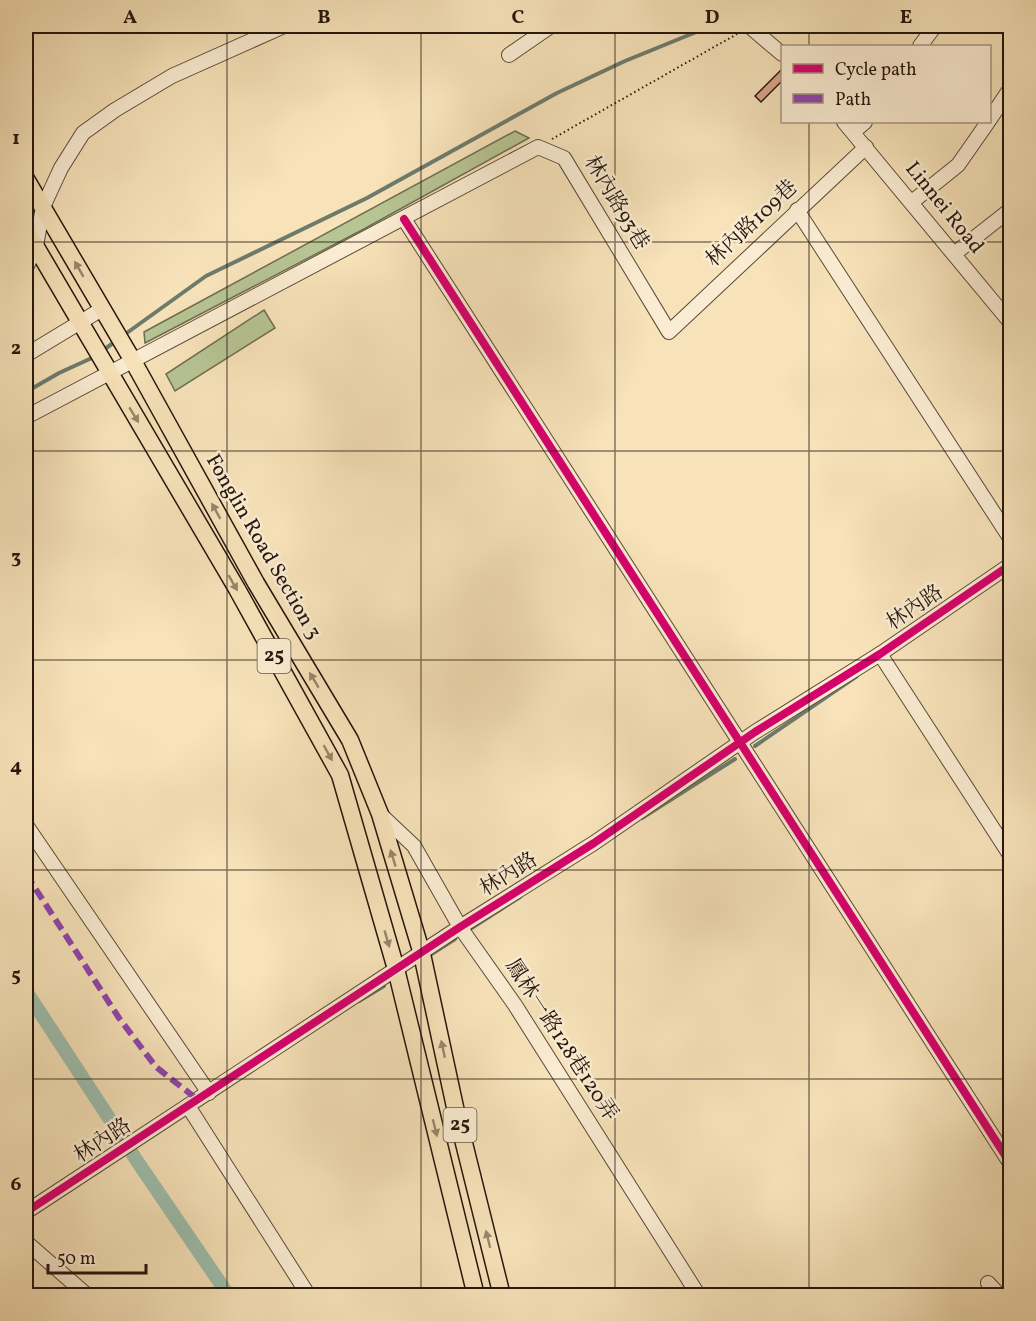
<svg xmlns="http://www.w3.org/2000/svg" width="1036" height="1321" font-family="Vollkorn,'Noto Serif TC',serif">
<style>
.green{fill:#b7c494;stroke:#6e6d50;stroke-width:1.5}
.lines{fill:none;stroke-linecap:round;stroke-linejoin:round}
.stream{stroke:#6d7b6d;stroke-width:4}
.canal{stroke:#9dbead;stroke-width:14}
.building{fill:#dca58b;stroke:#25160c;stroke-width:1.5}
.minor-casing{stroke:#5a4937;stroke-width:16}
.major-casing{stroke:#25160c;stroke-width:19}
.path{stroke:#25160c;stroke-width:2;stroke-dasharray:1.5 3;stroke-linecap:butt}
.minor{stroke:#faecd2;stroke-width:14}
.major{stroke:#f7e2b9;stroke-width:16}
.quiet{stroke:#8e44ad;stroke-width:6;stroke-dasharray:12 6;stroke-linecap:butt}
.cycleway-casing{stroke:#faecd2;stroke-width:11}
.cycleway{stroke:#d6006c;stroke-width:8}
.oneway{fill:#98866b}
.grid{fill:none;stroke:#25160c;stroke-width:1.5;stroke-opacity:0.55}
.labels{text-anchor:middle;dominant-baseline:central;stroke-width:5;stroke-linejoin:round;paint-order:stroke}
.shield{fill:#faecd2;stroke:#655647;stroke-width:1.5}
.shield-label{font-size:20px;font-weight:bold;fill:#25160c}
.street-label{font-size:21px;fill:#25160c;stroke:#faecd2}
.neatline{fill:none;stroke:#25160c;stroke-width:2}
.grid-label{font-size:20px;text-anchor:middle;font-weight:bold;fill:#25160c}
</style>
<rect width="100%" height="100%" fill="#f7e2b9"/>
<filter id="stains"><feTurbulence type="fractalNoise" baseFrequency=".00333" numOctaves="4"/><feColorMatrix values="0 0 0 0 .2 0 0 0 0 .09 0 0 0 0 .02 0 0 0 .5 -.17"/></filter>
<radialGradient id="worn" r=".72"><stop offset=".6" stop-color="#630" stop-opacity="0"/><stop offset="1" stop-color="#630" stop-opacity=".3"/></radialGradient>
<g class="green">
<path d="M515,131L529,138L364,229L145,343L144,332Z"/>
<path d="M264,310L275,328L175,391L166,374Z"/>
</g>
<g class="lines">
<g class="stream">
<path d="M124,335L206,276L367,198L557,93L625,61L711,26"/>
<path d="M102,351L116,341"/>
<path d="M26,392L59,373L94,357"/>
<path d="M755,746L857,676"/>
<path d="M642,818L735,759"/>
<path d="M470,929L520,897"/>
<path d="M430,955L455,939"/>
<path d="M359,1001L384,986"/>
</g>
<path class="canal" d="M26,991L137,1161L229,1296"/>
</g>
<path class="building" d="M782,69V81L761,102L755,96Z"/>
<g class="lines">
<defs>
<g id="minor">
<path d="M749,26L782,54"/>
<path d="M1008,26L1010,28"/>
<path d="M920,46L935,26"/>
<path d="M509,55L551,26"/>
<path d="M990,119L1010,89"/>
<path d="M844,122L1010,322"/>
<path d="M853,132L865,122"/>
<path d="M912,202L958,165L988,122"/>
<path d="M797,210L1010,538"/>
<path d="M404,219L1010,1163"/>
<path d="M954,254L1010,210"/>
<path d="M26,268L36,246L43,207L61,168L83,133L115,110L172,76L284,26"/>
<path d="M26,355L102,309"/>
<path d="M26,417L538,147L564,158L669,332L866,147"/>
<path d="M880,654L1010,855"/>
<path d="M380,814L414,846L460,927L515,1005L699,1296"/>
<path d="M26,825L209,1093"/>
<path d="M188,1106L309,1296"/>
<path d="M26,1212L460,927L594,843L755,732L880,654L1010,565"/>
<path d="M26,1242L88,1296"/>
<path d="M988,1283L1000,1296"/>
</g>
<g id="major">
<path d="M26,179L133,361L256,583L350,740L380,814L422,954L455,1107L502,1296"/>
<path d="M26,230L237,589L340,775L396,969L476,1296"/>
</g>
</defs>
<use href="#minor" class="minor-casing"/>
<use href="#major" class="major-casing"/>
<path class="path" d="M552,139L737,34"/>
<use href="#minor" class="minor"/>
<use href="#major" class="major"/>
<path class="quiet" d="M26,874L119,1018L156,1067L198,1100"/>
<defs>
<g id="cycleway">
<path d="M404,219L1010,1163"/>
<path d="M26,1212L460,927L594,843L755,732L880,654L1010,565"/>
</g>
</defs>
<use href="#cycleway" class="cycleway-casing"/>
<use href="#cycleway" class="cycleway"/>
</g>
<defs><path id="oneway-solid" d="M-6-.8H1V-3.2L6.5 0L1 3.2V.8H-6Z" transform="scale(1.5)"/></defs>
<g class="oneway">
<use href="#oneway-solid" transform="translate(79 269) rotate(-120)"/>
<use href="#oneway-solid" transform="translate(134 415) rotate(59)"/>
<use href="#oneway-solid" transform="translate(216 511) rotate(-119)"/>
<use href="#oneway-solid" transform="translate(233 583) rotate(60)"/>
<use href="#oneway-solid" transform="translate(314 680) rotate(-121)"/>
<use href="#oneway-solid" transform="translate(328 753) rotate(61)"/>
<use href="#oneway-solid" transform="translate(393 858) rotate(-107)"/>
<use href="#oneway-solid" transform="translate(387 939) rotate(74)"/>
<use href="#oneway-solid" transform="translate(443 1049) rotate(-102)"/>
<use href="#oneway-solid" transform="translate(435 1128) rotate(76)"/>
<use href="#oneway-solid" transform="translate(488 1239) rotate(-104)"/>
</g>
<path class="grid" d="M227,26V1296M421,26V1296M615,26V1296M809,26V46M809,122V1296M26,242H1010M26,451H1010M26,660H1010M26,870H1010M26,1079H1010"/>
<g class="labels">
<g class="shield">
<rect x="257.5" y="639" width="33" height="34" rx="4.5"/>
<rect x="443.5" y="1108" width="33" height="34" rx="4.5"/>
</g>
<g class="shield-label">
<text x="274" y="656">25</text>
<text x="460" y="1125">25</text>
</g>
<g class="street-label">
<text transform="translate(616 203) rotate(59)">林內路93巷</text>
<text transform="translate(944 208) rotate(51)">Linnei Road</text>
<text transform="translate(752 224) rotate(-43)">林內路109巷</text>
<text transform="translate(263 547) rotate(60)">Fonglin Road Section 3</text>
<text transform="translate(915 608) rotate(-34)">林內路</text>
<text transform="translate(509 875) rotate(-32)">林內路</text>
<text transform="translate(561 1040) rotate(57)">鳳林一路128巷120弄</text>
<text transform="translate(103 1141) rotate(-33)">林內路</text>
</g>
</g>
<rect width="1036" height="1321" fill="none" stroke="#f7e2b9" stroke-width="66"/>
<rect x="781" y="45" width="210" height="78" fill="#faecd2" stroke="#a59683" stroke-width="1.5"/>
<rect x="793" y="64" width="30" height="9" fill="#d6006c" stroke="#a59683" stroke-width="1.5"/>
<text x="835" y="75" font-size="18" fill="#25160c">Cycle path</text>
<rect x="793" y="94" width="30" height="9" fill="#8e44ad" stroke="#a59683" stroke-width="1.5"/>
<text x="835" y="105" font-size="18" fill="#25160c">Path</text>
<path d="M48 1264v9h98v-9" fill="none" stroke="#25160c" stroke-width="3"/>
<text x="57" y="1264" font-size="18" fill="#25160c" stroke="#faecd2" stroke-width="4.5" paint-order="stroke">50 m</text>
<rect x="33" y="33" width="970" height="1255" class="neatline"/>
<g class="grid-label">
<text x="130" y="23">A</text>
<text x="324" y="23">B</text>
<text x="518" y="23">C</text>
<text x="712" y="23">D</text>
<text x="906" y="23">E</text>
<text x="16" y="144">1</text>
<text x="16" y="354">2</text>
<text x="16" y="563">3</text>
<text x="16" y="772">4</text>
<text x="16" y="981">5</text>
<text x="16" y="1190">6</text>
</g>
<rect width="100%" height="100%" filter="url(#stains)"/>
<rect width="100%" height="100%" fill="url(#worn)"/>
</svg>
